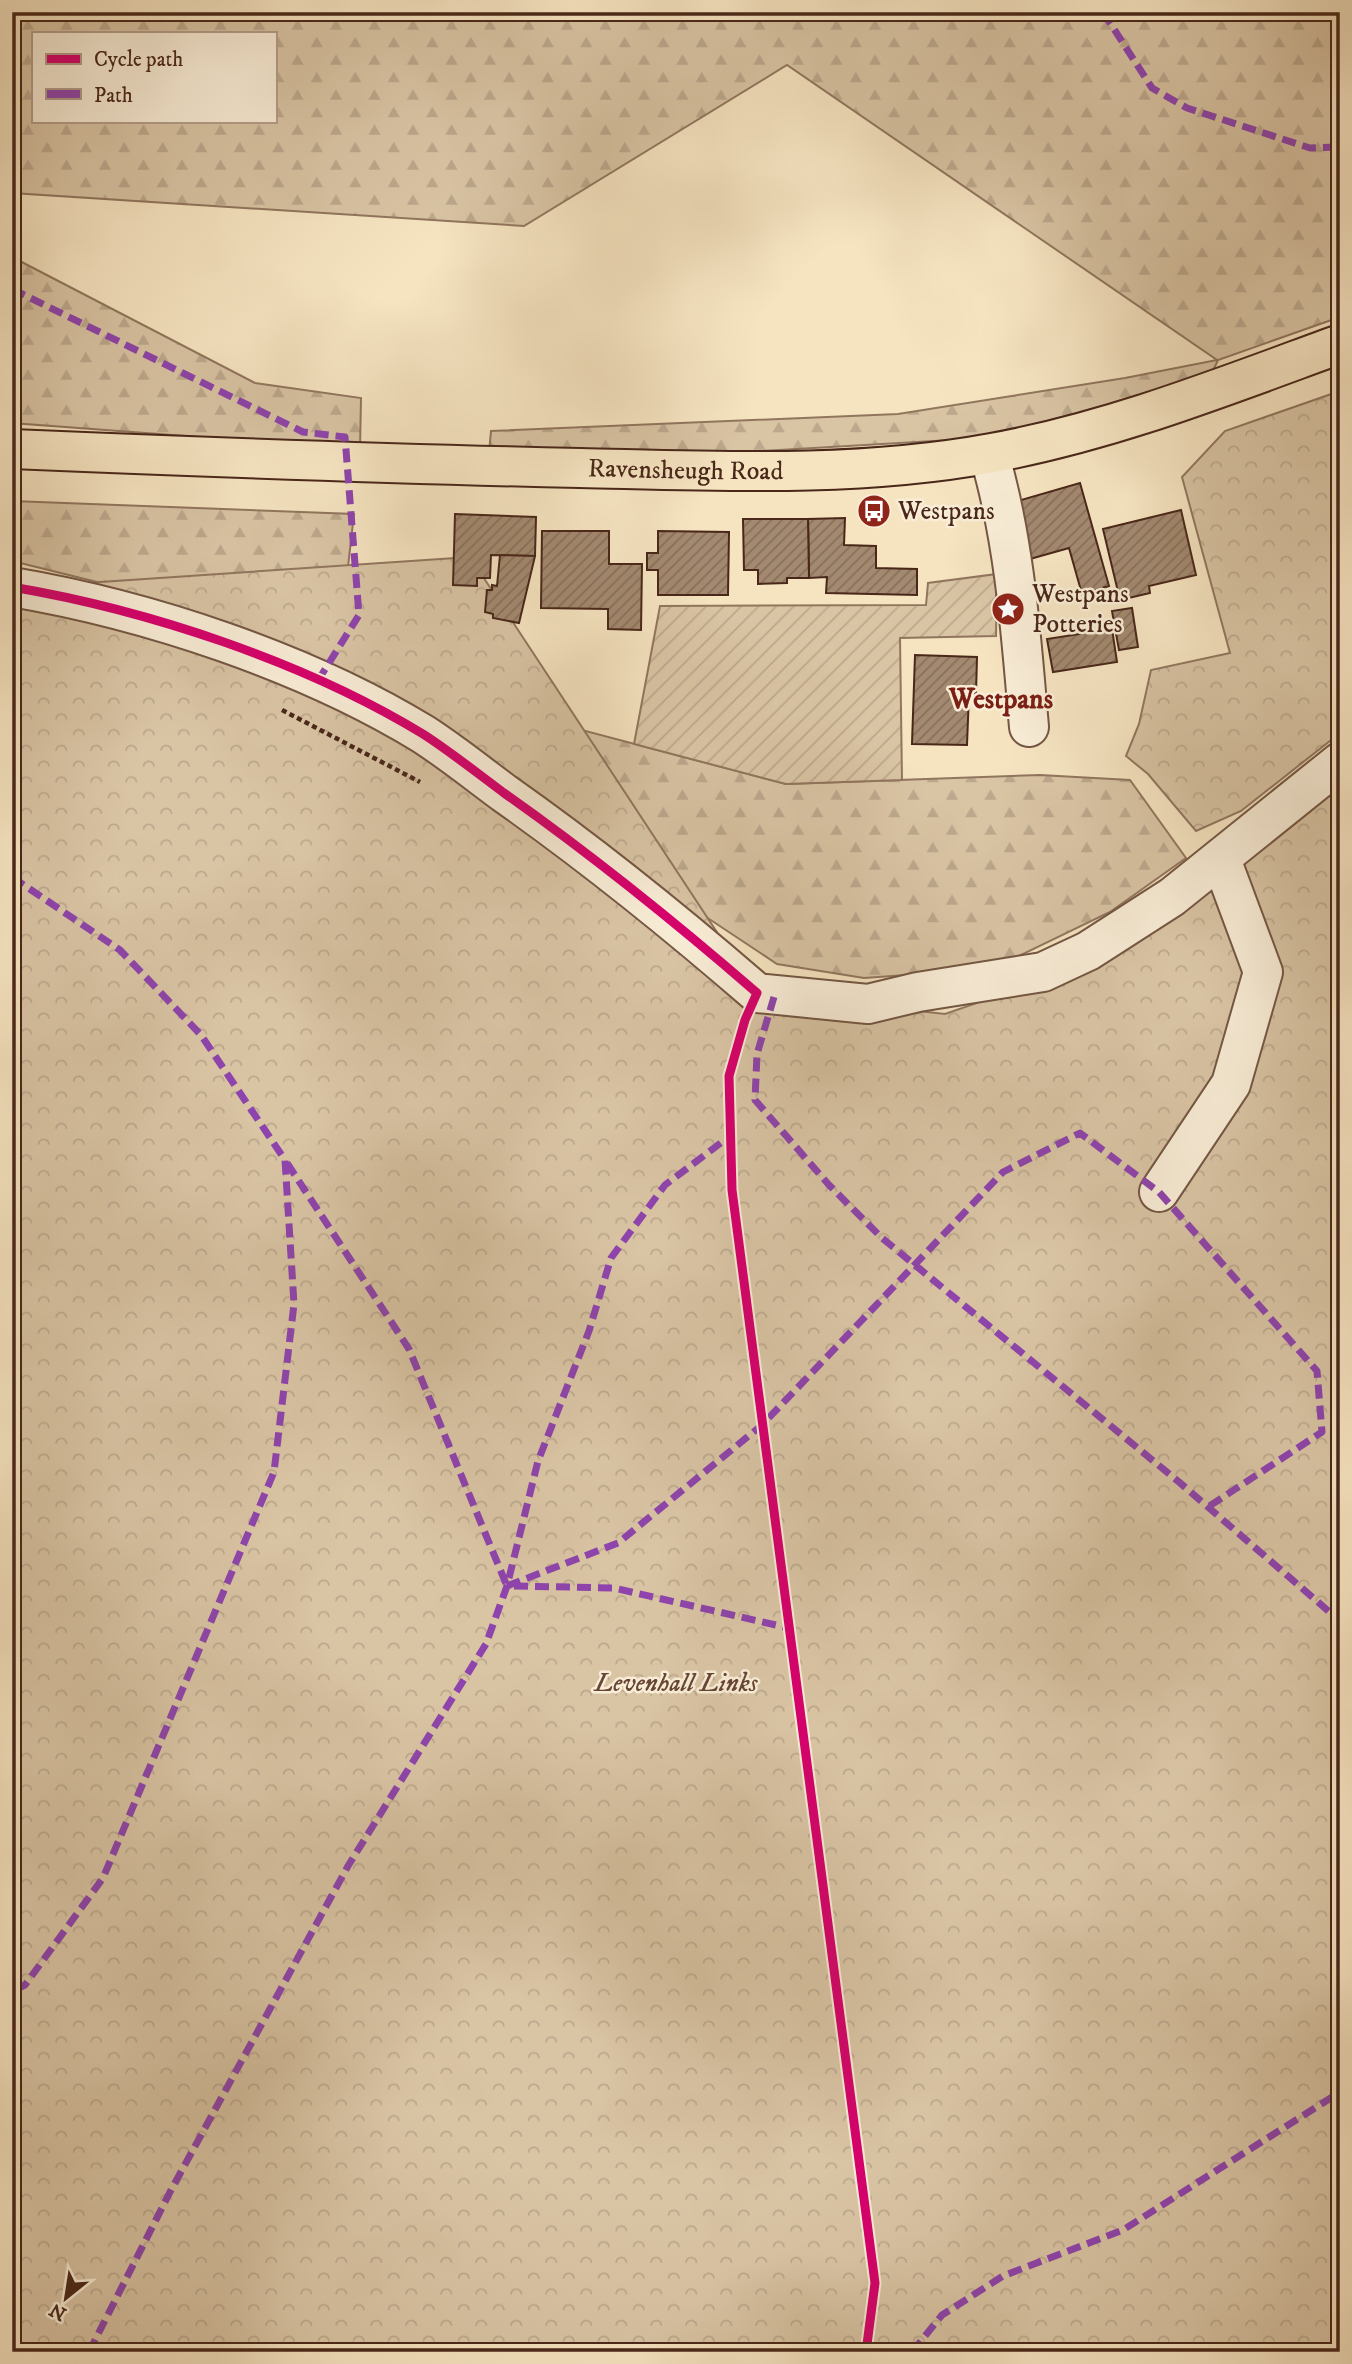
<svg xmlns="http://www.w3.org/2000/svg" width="1352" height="2364" font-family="'IM FELL DW Pica',serif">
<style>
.forest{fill:url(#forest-firs);stroke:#91765e;stroke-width:2;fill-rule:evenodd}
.park{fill:url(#park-crowns);stroke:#91765e;stroke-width:2}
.garden{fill:url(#garden-furrows);stroke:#91765e;stroke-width:2}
.building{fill:url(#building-hatch);stroke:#492719;stroke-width:2}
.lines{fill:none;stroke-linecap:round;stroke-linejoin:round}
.minor-casing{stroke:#745643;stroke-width:42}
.major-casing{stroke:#492719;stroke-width:42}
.path{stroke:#492719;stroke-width:4.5;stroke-dasharray:5 3.5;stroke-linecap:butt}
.minor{stroke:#f9edd7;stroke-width:38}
.major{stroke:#f6e4c1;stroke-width:38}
.quiet{stroke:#8e44ad;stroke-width:7;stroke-dasharray:14 7;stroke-linecap:butt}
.cycleway-casing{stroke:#f9edd7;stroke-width:13}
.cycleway{stroke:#d6006c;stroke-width:9}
.labels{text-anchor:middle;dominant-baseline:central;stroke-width:5;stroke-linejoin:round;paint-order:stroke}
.street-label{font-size:26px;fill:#492719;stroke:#f9edd7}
.poi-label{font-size:26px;fill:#492719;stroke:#f9edd7;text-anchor:start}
.park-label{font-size:26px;font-style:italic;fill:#664635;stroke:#f9edd7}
.neighbourhood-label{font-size:28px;font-weight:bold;fill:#7a1f14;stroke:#f9edd7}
</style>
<defs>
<pattern id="forest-firs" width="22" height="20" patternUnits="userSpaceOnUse" patternTransform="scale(1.75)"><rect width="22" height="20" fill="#d9c4a4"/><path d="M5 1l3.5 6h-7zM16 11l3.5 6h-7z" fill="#bca88d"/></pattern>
<pattern id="park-crowns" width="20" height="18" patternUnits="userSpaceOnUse" patternTransform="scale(1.75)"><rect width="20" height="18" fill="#d9c4a4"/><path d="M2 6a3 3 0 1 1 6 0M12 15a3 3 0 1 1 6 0" fill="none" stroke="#bca88d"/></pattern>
<pattern id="garden-furrows" width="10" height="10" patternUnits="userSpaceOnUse" patternTransform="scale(1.75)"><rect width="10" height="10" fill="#d9c4a4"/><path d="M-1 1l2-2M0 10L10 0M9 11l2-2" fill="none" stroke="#bca88d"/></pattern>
<pattern id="building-hatch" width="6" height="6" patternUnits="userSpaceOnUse" patternTransform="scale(1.75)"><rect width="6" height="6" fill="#a38970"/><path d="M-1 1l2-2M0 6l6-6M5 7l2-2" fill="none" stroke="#87705b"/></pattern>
</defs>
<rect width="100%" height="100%" fill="#f6e4c1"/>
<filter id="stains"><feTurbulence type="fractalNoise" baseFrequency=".00286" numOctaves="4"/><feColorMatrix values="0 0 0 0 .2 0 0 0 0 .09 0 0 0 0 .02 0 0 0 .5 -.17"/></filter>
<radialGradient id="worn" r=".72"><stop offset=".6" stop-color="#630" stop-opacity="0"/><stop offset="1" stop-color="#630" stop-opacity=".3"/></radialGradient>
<g class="forest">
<path d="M12,12H1340V317L1218,360L1210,377L985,438L657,457L489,453L491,431L898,414L1125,378L1217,360L787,65L524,226L12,193ZM33,33H275V121H33Z"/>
<path d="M12,257L255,383L361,398L360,449L12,423Z"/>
<path d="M12,501L354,514L345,593L457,697L786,784L1040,775L1130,780L1186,858L1110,912L992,969L864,978L777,964L670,893L194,606L12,561Z"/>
</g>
<g class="park">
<path d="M1340,391V733L1241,811L1196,831L1148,774L1126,756L1139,724L1151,670L1230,653L1182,477L1225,431Z"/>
<path d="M470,557L757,993L945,1014L1101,960L1340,762V2352H12V588Z"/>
</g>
<path class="garden" d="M997,574L996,636L900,638L902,780L786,784L634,744L660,606L926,605L928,583Z"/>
<g class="building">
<path d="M1080,483L1109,586L1082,594L1069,548L1030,559L1014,502Z"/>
<path d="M1181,510L1196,575L1149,586L1150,593L1120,600L1103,529Z"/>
<path d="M455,514L536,517L535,556L491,555L490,578H477V586L453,585Z"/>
<path d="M845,518L844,545L876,546V568L917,569V595L826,593L827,577L809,578L808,519Z"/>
<path d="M743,519H808L809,578H787V583L758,584V570H744Z"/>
<path d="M542,531H609V564H642L641,630L608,629V609L541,608Z"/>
<path d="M658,531L729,532L728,595H658V570H647V553H658Z"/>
<path d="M500,555L535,556L519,623L493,618V614L485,612L487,590H492V585L497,586Z"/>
<path d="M1132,608L1138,647L1119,650L1112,611Z"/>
<path d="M1112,629L1117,662L1053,672L1047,639Z"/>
<path d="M915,655L977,657L976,694H969L967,745L912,744Z"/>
</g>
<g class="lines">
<defs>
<g id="minor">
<path d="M989,454C1015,542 1021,635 1029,727"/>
<path d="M12,587C148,610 305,662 423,734C451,752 477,773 504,793C592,855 675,922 757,993L868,1004L918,992L1043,972L1088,951L1172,897L1340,762"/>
<path d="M1159,1192L1231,1084L1263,972L1221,859"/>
</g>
<g id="major">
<path id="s1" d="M12,449C202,457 391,464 580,468C717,471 856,478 992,453C1112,431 1225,386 1340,344"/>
</g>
</defs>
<use href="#minor" class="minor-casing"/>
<use href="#major" class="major-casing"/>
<path class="path" d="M282,710L420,782"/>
<use href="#minor" class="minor"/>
<use href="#major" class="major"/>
<g class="quiet">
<path d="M1103,12L1152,88L1187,108L1310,148L1340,147"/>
<path d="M12,289L303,432L345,437L359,615L319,679"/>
<path d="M12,877L120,950L201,1035L285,1160L294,1304L274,1472L103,1878L25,1985L12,1991"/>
<path d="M774,997L757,1054L755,1100L829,1185L882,1238L1179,1482L1340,1621"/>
<path d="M287,1163L409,1349L507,1586"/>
<path d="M507,1586L618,1543L762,1425L1003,1172L1080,1133L1159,1192L1317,1371L1322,1432L1208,1507"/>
<path d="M514,1586L614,1588L789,1628"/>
<path d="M89,2352L170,2192L348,1866L486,1644L507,1586L538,1461L589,1331L611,1258L665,1185L730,1136"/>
<path d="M912,2352L942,2315L1003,2276L1123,2230L1340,2092"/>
</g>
<defs>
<path id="cycleway" d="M12,587C148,610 305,662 423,734C451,752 477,773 504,793C592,855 675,922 757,993L745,1020L729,1076L732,1190L875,2283L866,2352"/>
</defs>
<use href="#cycleway" class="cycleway-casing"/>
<use href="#cycleway" class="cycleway"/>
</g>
<defs>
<symbol id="bus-disc" viewBox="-11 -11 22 22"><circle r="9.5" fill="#8f2418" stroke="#f9edd7"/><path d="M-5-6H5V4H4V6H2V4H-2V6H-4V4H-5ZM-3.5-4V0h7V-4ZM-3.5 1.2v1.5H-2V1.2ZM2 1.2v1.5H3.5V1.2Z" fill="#fff"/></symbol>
<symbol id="sight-disc" viewBox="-11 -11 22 22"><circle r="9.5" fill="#8f2418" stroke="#f9edd7"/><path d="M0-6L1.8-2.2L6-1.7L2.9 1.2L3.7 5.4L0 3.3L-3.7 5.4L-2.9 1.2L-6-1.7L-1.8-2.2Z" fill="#fff"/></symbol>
</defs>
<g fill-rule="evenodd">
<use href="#bus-disc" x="855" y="492" width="38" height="38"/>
<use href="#sight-disc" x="989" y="590" width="38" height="38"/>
</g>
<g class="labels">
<g class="street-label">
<text stroke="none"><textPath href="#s1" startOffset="674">Ravensheugh Road</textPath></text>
</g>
<g class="poi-label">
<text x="898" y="511">Westpans</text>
<text x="1032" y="594">Westpans<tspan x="1032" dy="30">Potteries</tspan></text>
</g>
<g class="park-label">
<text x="676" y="1683">Levenhall Links</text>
</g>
<g class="neighbourhood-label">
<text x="1001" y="699">Westpans</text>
</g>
</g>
<rect width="1352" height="2364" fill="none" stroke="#f6e4c1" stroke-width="42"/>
<rect x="14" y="14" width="1324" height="2336" fill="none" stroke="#492719" stroke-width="3.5"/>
<rect x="21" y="21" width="1310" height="2322" fill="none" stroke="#492719" stroke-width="2"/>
<rect x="32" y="32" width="245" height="91" fill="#f9edd7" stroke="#b39e8b" stroke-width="2"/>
<rect x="46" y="54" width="35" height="10" fill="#d6006c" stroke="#b39e8b" stroke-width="2"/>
<text x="94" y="66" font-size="21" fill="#492719">Cycle path</text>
<rect x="46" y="89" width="35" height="10" fill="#8e44ad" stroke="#b39e8b" stroke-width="2"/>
<text x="94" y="102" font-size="21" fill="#492719">Path</text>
<g transform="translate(66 2298) rotate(210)" stroke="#f9edd7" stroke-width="5" paint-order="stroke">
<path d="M0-5L12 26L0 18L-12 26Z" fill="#492719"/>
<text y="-10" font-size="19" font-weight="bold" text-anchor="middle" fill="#492719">N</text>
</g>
<rect width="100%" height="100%" filter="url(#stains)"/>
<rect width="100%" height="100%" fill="url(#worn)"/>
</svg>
